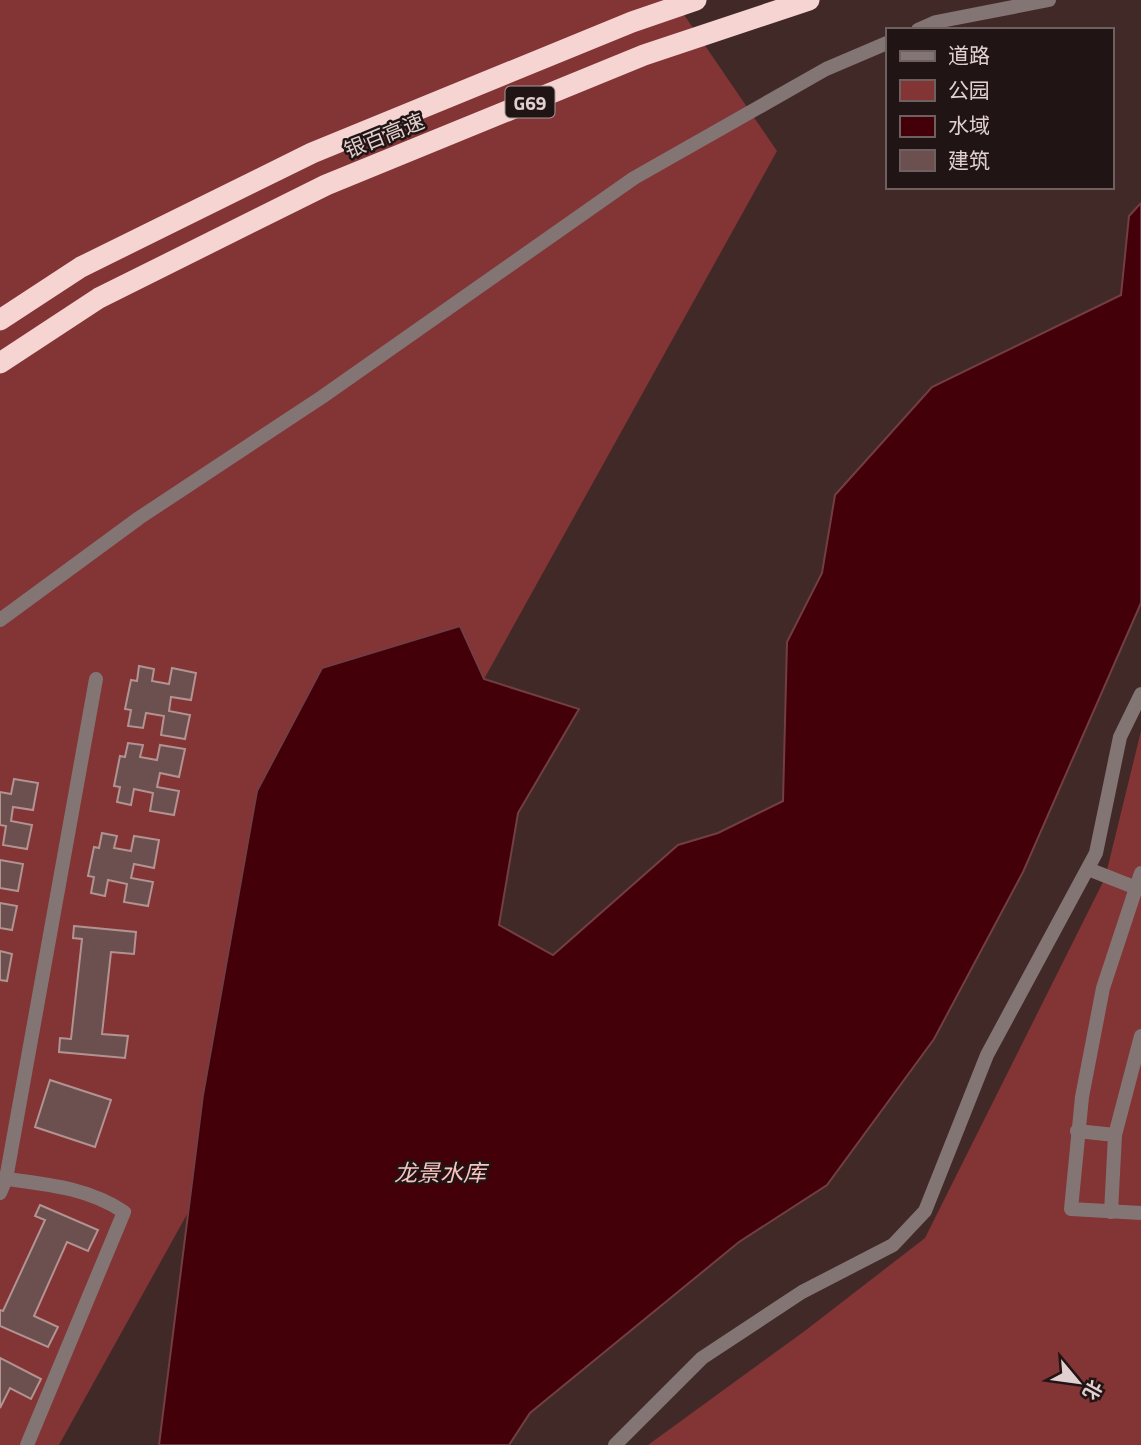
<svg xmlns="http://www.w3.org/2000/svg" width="1141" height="1445" font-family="'Titillium Web','Noto Sans SC',sans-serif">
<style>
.green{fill:#833435}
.water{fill:#430008;stroke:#723e44;stroke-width:2}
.building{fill:#6c504f;stroke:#b29391;stroke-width:2}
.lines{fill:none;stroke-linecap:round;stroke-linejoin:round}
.pedestrian{stroke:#837574;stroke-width:14}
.minor{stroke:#837574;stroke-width:14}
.motorway{stroke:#f6d4d2;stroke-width:21}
.labels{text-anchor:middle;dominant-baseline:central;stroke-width:5;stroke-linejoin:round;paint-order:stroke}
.shield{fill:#201514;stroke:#a79897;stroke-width:2}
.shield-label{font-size:19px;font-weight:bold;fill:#e1d0cf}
.street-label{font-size:21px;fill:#e1d0cf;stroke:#201514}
.water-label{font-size:23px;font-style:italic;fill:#f8c3c0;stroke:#201514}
</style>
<rect width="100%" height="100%" fill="#412928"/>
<g class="green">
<path d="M0,0H674L777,151L59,1445H0Z"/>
<path d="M1141,731V1445H648L806,1330L925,1238L1105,878Z"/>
</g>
<path class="water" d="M1141,203V603L1023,872L934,1039L827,1185L739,1242L530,1413L509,1445H159L203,1095L257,791L322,668L460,626L484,679L579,709L518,813L499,925L553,955L678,845L718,833L783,801L787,642L822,573L835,495L932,387L1121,295L1129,216Z"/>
<g class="building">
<path d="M139,666L154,669L152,681L169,684L172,668L196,673L191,700L171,697L169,711L190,715L185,739L161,735L164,716L146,713L143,728L128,726L131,710L125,709L131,680L137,681Z"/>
<path d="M128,743L143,745L140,757L157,760L160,745L185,749L179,777L160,773L157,787L179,791L174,815L150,811L153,793L134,789L131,805L117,802L120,787L114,786L120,756L125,757Z"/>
<path d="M14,779L38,783L33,810L13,807L11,821L32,825L27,849L3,845L6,826L0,825V792L11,794Z"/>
<path d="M102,833L117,836L114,848L131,851L134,836L159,840L154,868L134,864L131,878L153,882L148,906L124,902L127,884L108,880L105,896L91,893L94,877L88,876L94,847L99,848Z"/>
<path d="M0,860L23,864L18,891L0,888Z"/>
<path d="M0,903L17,906L12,930L0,928Z"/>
<path d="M74,926L136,932L134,954L111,952L102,1034L128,1036L125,1058L59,1052L60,1038L71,1039L82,939L73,938Z"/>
<path d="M0,951L12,954L7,981L0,980Z"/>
<path d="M50,1080L111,1100L95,1147L35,1127Z"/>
<path d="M40,1205L98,1230L88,1251L67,1242L34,1316L58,1327L48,1347L0,1326V1310L3,1311L45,1220L35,1216Z"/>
<path d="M0,1358L41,1379L31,1399L10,1388L0,1408Z"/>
</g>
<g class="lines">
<g class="pedestrian">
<path d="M1088,869L1134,887"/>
<path d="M1141,873L1103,988L1082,1097L1071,1209L1141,1213"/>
<path d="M1077,1131L1115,1135"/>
<path d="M1111,1212L1115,1135L1141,1036"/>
</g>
<g class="minor">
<path d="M918,30L936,22L1049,0"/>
<path d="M0,620L139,518L322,397L634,178L826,69L887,43"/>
<path d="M0,1178C44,1184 87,1187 124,1212L27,1445"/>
<path d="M0,1193L6,1179L96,679"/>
<path d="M615,1445L702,1358L802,1292L893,1245L925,1211L987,1055L1096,853L1120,737L1141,694"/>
</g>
<g class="motorway">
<path d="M0,320L81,267L312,153L632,22L696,0"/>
<path d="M0,363L99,298L326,185L644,55L809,0"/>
</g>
</g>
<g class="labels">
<rect class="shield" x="505.5" y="86.5" width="49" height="31" rx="5"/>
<g class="shield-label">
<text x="530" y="102">G69</text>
</g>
<g class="street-label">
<text transform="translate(384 135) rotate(-22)">银百高速</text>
</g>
<g class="water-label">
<text x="440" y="1172">龙景水库</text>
</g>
</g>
<rect x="886" y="28" width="228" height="161" fill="#201514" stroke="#6d605f" stroke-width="2"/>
<rect x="900" y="51" width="35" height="10" fill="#837574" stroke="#6d605f" stroke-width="2"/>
<text x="948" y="63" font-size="21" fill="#e1d0cf">道路</text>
<rect x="900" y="80" width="35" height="21" fill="#833435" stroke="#6d605f" stroke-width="2"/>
<text x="948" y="98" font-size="21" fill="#e1d0cf">公园</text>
<rect x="900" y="116" width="35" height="21" fill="#430008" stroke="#6d605f" stroke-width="2"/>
<text x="948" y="133" font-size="21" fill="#e1d0cf">水域</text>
<rect x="900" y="150" width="35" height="21" fill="#6c504f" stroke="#6d605f" stroke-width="2"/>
<text x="948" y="168" font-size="21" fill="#e1d0cf">建筑</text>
<g transform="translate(1078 1382) rotate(119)" stroke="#201514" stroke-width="5" paint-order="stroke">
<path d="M0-5L12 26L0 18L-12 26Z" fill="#e1d0cf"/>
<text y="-10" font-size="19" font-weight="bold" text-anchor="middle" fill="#e1d0cf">北</text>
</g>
</svg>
